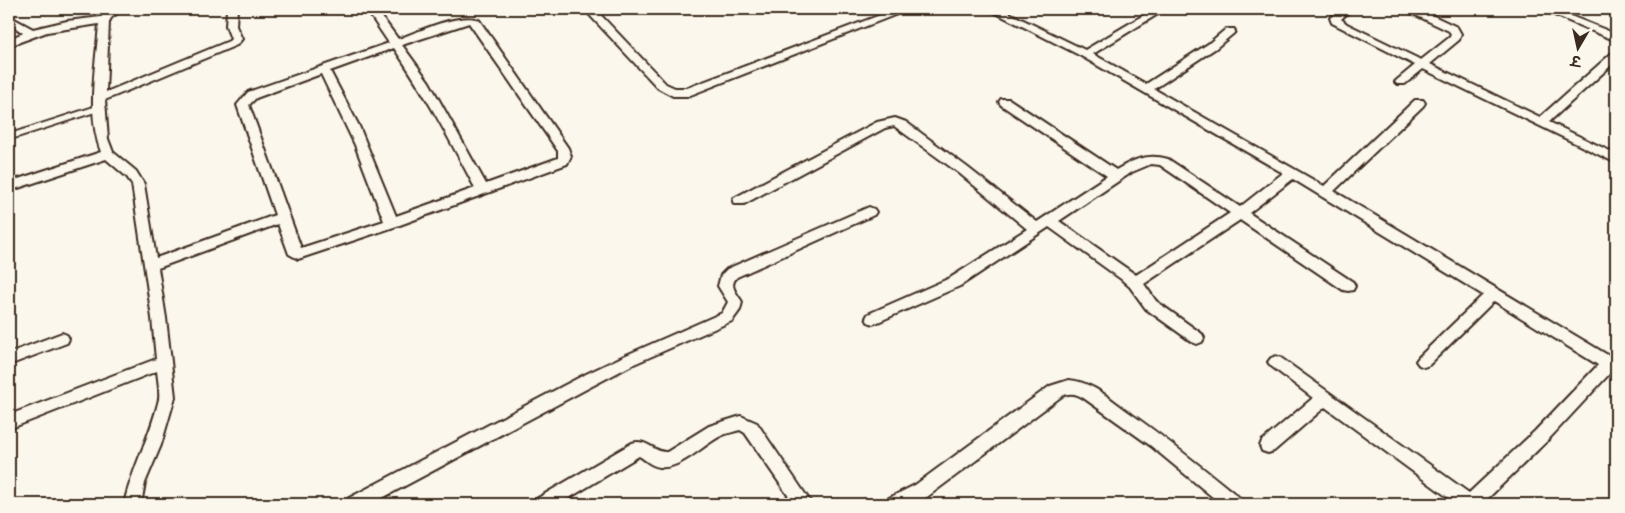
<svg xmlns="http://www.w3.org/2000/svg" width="1625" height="513" font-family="Sriracha,'Playpen Sans Deva',sans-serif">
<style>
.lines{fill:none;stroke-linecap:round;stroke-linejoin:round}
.service-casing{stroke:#3b2a1e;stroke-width:9}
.minor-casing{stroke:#3b2a1e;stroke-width:4}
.service{stroke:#fbf7ec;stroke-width:5.5}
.minor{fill:#fbf7ec;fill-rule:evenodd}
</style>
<rect width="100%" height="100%" fill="#fbf7ec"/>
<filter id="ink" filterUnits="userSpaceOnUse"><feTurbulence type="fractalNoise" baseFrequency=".02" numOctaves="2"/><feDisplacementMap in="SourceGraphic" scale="10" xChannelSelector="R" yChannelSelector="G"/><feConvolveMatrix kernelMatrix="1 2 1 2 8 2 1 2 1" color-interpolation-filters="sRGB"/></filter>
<g filter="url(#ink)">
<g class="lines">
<defs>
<path id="service" d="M9,137L99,108"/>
<g id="minor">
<path d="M111,9H123L111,18L109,22L106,92L229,41L231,39L226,26L227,9H237L236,26L242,39L237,45L105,100L108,139L113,152L136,171L144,184L156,258L275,215L237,105L248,92L389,43L366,9H376L398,39C418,32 459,12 479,20L568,148L571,156L567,164L397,226L298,259L289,254L278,224L158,268L166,318L175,397L161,445L145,483L141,504H124C132,468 151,435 159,399C160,391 158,380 157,371L9,429V415L156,359L152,318L132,184L127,177L106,159L9,191V182L101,152C86,113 96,65 99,24L47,32L9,46V39L23,33L9,23V16L33,29L67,21L101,17ZM469,23L558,151V158L486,184L429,82L402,45ZM394,48C425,93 450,140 475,188L396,216L359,126L330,71ZM321,74L355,145L384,221L301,248L249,105L256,98Z"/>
<path d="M584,9H595L666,84L675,88H687L896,9H910L688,96H673L658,88Z"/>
<path d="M988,9H1001L1085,50L1154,9H1166L1093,54L1146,84L1208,44L1226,29H1234L1235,31L1234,33L1216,48L1154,89L1324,186L1415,100H1423L1425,103L1423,106L1334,191L1616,360V374L1611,372L1547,441L1482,504H1457L1325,407L1274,451L1268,453L1262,451L1260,446L1262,441L1313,398L1271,366L1268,362L1271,358L1276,356L1281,358L1469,493L1535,431L1598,365L1494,301L1429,365L1424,367L1419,365L1416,361L1419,357L1483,295L1293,179L1249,213L1353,282L1355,286L1353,290L1348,291L1343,290L1240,220L1144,284L1156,301L1202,334L1204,338L1202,342L1197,344L1192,342L1146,309L1130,287L1121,279L1049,227L960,286L878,322L873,324L868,322L866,318L868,314L950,278L1027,229L959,173L894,126L885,128L744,204H734L733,201L734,198L877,122L895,118L906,122L967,167L1037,222L1107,176L1001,105L999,102L1001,99H1009L1116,170C1134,159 1148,153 1168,159L1240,207L1283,173L1081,56ZM1151,164L1160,165L1230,213L1136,275L1059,221L1132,172Z"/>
<path d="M1341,9H1352L1341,19L1347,24L1421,60L1450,37L1451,34L1449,31L1407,11L1406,9H1419L1457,27L1461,34L1459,40L1430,64L1540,117L1612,53L1616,52V61L1549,122L1616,154V163L1423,69L1405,84H1397L1395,82L1397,80L1415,65L1332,23L1330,18Z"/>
<path d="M1540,9H1553L1616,34V41Z"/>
<path d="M869,207L874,209L876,212L874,215L737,277C728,286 737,293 742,302L740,310L732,321L634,364L594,385L371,504H347L349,498L584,375L624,356L722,313L728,302L718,286L721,275L727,269Z"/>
<path d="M62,333L67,335L69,339L67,343L9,365V353Z"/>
<path d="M1069,380C1092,382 1109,398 1127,411C1166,438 1203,468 1240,498L1242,504H1221L1151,446L1085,399C1078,394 1070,392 1062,396L927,497L912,504H887L889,498L915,485L1050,386Z"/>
<path d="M741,416L757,423L812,504H794L745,433L740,430C734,432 727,433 721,436C704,444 680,470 660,467C651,466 646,460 639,456L559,504H535L538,498L632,443C647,438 654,453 667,452L709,426Z"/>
</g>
</defs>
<use href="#service" class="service-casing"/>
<use href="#minor" class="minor-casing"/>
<use href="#service" class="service"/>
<use href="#minor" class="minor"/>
</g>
</g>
<rect width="1625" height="513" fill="none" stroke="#fbf7ec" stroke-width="30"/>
<rect x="15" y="15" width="1595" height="483" fill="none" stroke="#3b2a1e" stroke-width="2" filter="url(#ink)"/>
<g transform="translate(1578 48) rotate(189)" stroke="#fbf7ec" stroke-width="4" paint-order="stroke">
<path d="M0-4L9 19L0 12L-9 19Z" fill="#3b2a1e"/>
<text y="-8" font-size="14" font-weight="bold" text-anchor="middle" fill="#3b2a1e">उ</text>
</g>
</svg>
